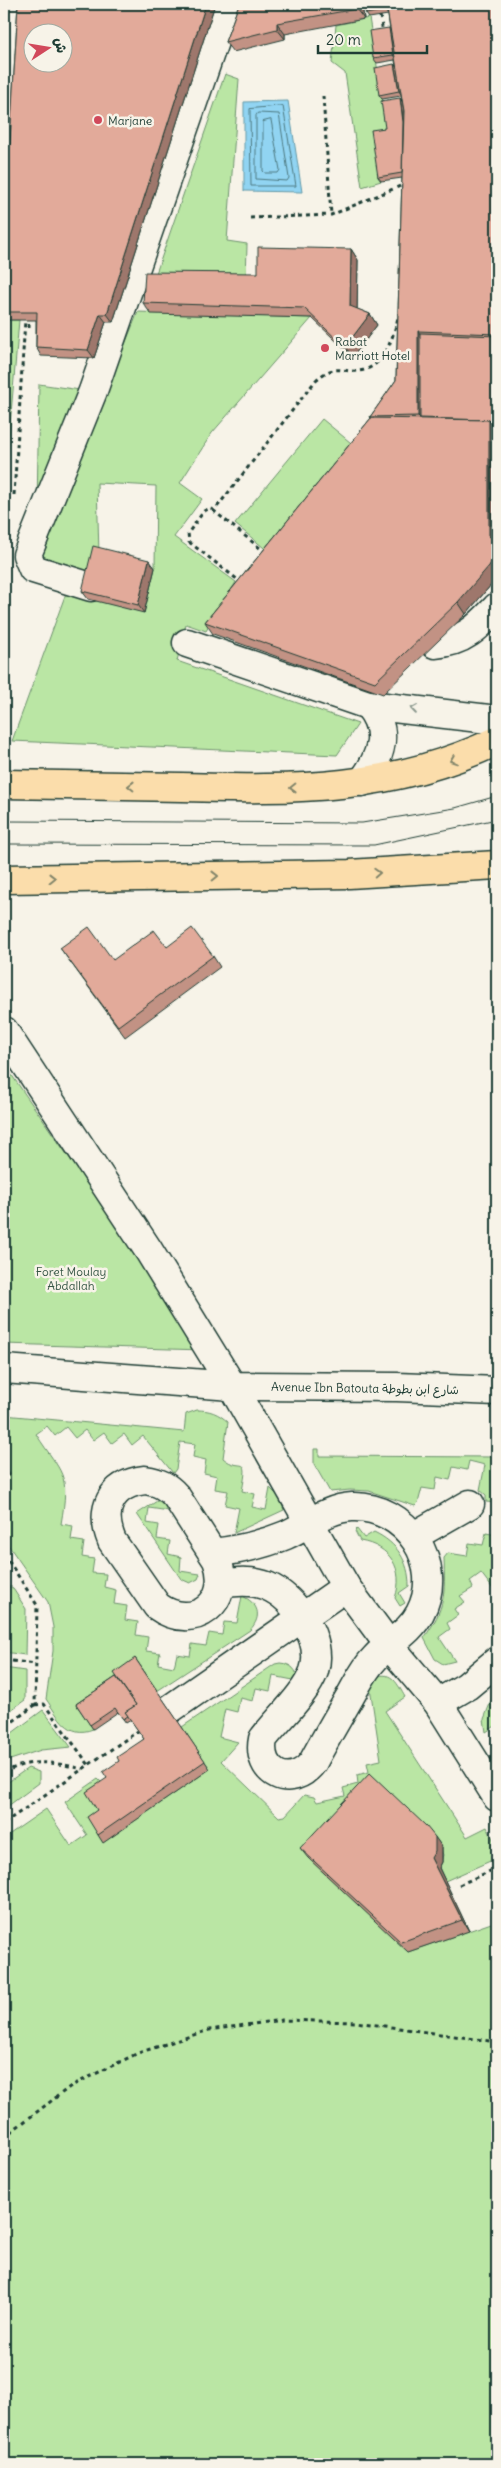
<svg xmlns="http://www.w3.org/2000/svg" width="501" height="2468" font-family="Delius,'Playpen Sans Arabic',sans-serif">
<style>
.green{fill:#bae6a4;stroke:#6c926c}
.water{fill:#91d4f2;stroke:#6398a6}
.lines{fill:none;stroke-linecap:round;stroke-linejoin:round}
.shore{stroke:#4d7980;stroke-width:1}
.minor-casing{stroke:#1f3d34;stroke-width:31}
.major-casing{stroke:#1f3d34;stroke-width:31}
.path{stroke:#1f3d34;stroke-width:3;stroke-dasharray:4 4;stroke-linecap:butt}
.minor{stroke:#f7f3e8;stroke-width:28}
.major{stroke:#fbddab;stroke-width:28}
.tram{stroke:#1f3d34;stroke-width:1}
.wall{fill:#c29284;stroke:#1f3d34}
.shaded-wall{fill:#9e776c;stroke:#1f3d34}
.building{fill:#e2aa9a;stroke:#1f3d34;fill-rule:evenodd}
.oneway{stroke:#8b988e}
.oneway2{stroke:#82856a}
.poi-dot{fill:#d1495b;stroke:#f7f3e8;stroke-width:2}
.labels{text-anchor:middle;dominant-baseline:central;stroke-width:5;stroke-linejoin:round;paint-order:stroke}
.poi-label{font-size:12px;fill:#1f3d34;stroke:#f7f3e8;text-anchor:start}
.park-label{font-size:12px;fill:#365645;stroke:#f7f3e8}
.street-label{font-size:12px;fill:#1f3d34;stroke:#f7f3e8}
</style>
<rect width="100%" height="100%" fill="#f7f3e8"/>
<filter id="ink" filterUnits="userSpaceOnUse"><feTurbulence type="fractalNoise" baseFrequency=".02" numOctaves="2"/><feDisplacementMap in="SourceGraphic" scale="10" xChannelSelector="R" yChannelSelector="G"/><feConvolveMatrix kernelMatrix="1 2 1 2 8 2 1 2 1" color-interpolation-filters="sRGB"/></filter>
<g filter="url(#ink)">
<g class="green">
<path d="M369,18L388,132L381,181L362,187L345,73L332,63L336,25Z"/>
<path d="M225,74L239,79L227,241L247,244L246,283L153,282Z"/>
<path d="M138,312L312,318L212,433L180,483L202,499L174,537L236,582L206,631L186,624L177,661L358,724L337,755L12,741L66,593L155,568L156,486L97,483L99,554L94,576L38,560Z"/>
<path d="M5,320H19L4,496V341Z"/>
<path d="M39,384L80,390L37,510Z"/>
<path d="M322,419L362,452L275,557L235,524Z"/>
<path d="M4,1064L203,1350L4,1344Z"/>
<path d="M197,1410C210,1410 218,1413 228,1422L223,1458C241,1474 250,1451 242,1491L255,1494L252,1507L266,1510L270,1488L279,1497L284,1510L234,1533L239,1508L225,1505L228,1491L215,1489L217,1476L204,1473L206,1460L193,1457L195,1444L180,1442L176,1469L173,1473L143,1436L132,1445L124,1434L112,1443L104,1432L93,1440L85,1430L75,1438L66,1427L55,1436L47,1426L36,1434C63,1476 70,1471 61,1524L73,1526L71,1540L84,1542L82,1557L94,1559L92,1573L106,1574L104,1587L116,1590L114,1604L127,1606L125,1620L138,1622L136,1635L148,1637L146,1651L160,1653L158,1664L174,1667L177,1654L190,1656L192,1644L206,1646L209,1633L222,1635L224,1622L237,1623L242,1596C258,1603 263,1616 250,1630L157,1691L141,1667L80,1709L93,1729C68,1739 58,1716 46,1699L53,1651V1627L48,1602L4,1539V1479L10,1474L4,1466V1415L184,1432L186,1414Z"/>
<path d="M314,1449H319V1456L497,1457V1503L486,1502V1495L480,1490L485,1465L469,1461L467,1470L453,1467L450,1480L437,1477L435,1490L422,1488L418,1503L415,1506L369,1491L350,1490L330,1492L314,1464Z"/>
<path d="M157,1501H163L176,1512L149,1508L147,1523L159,1525L157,1539L170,1541L168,1554L181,1557L180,1571L200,1574L198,1579L190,1583L181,1579L137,1514Z"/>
<path d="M357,1529L364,1538L374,1532C397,1543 409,1561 409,1586L399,1593L405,1603L400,1606L395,1598C405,1569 390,1546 360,1541L355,1531Z"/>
<path d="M486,1533L497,1535V1590L493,1589L481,1573L470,1581L473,1588L460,1596L465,1602L454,1609L458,1615L447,1623L450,1629L439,1637L455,1661L443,1664L435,1659L424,1638C446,1607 445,1594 444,1558L448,1553L467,1556L469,1543L483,1545Z"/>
<path d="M4,1587H12L26,1609L25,1655L4,1652Z"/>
<path d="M280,1663C292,1664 297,1670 298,1681L273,1676L270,1691L256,1688L253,1701L240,1698L237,1712L225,1709L219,1737L238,1742L221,1761L279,1817L285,1816L304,1795L314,1797L317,1802L345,1796L343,1788L358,1784L357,1775L369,1772L367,1763L381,1760L370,1687L376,1677C392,1670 398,1685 405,1697L385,1711L467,1837L487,1827L497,1847V1858L445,1881L439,1868L443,1855L438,1841L377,1784L408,1952L497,1921V2464H4V1838L46,1809L71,1846L87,1835L65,1802L98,1779L102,1783L104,1842L210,1769L182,1727L275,1664Z"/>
<path d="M4,1668L25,1671V1700L4,1715Z"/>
<path d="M495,1691L497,1694V1725L486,1732L484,1719Z"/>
<path d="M43,1710L71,1747L41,1750L4,1762V1739Z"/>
<path d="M28,1768L39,1772V1783L4,1809V1785Z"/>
</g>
<path class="water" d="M288,101L302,192L244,191V102Z"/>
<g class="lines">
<g class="shore">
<path d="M283,106L296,186H251L250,109Z"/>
<path d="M258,113L279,114L289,178L287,181L256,179V116Z"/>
<path d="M271,120L280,170L278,173H265L263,171V122Z"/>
</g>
<defs>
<g id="minor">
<path d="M91,587L33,569L27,555L93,391L227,4"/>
<path d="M187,643L368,705L497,720"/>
<path d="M435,644C464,642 478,627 497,607"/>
<path d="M362,782C382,756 390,731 368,705"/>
<path d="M4,1031L149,1251L232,1386L346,1587L389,1645L438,1703L497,1797"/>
<path d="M4,1369L232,1386L397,1387L497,1391"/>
<path d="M145,1480C159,1482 167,1486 176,1496L217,1560C233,1602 194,1633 157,1606L112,1541C99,1510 110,1484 145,1480Z"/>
<path d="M414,1536L470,1504"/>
<path d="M213,1553C238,1550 262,1545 286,1535C308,1525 328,1508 352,1507C406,1505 446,1564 420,1613C410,1633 389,1642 375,1658C363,1670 357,1685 348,1700C336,1721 324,1741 313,1762C291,1791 256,1773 263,1739C278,1719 306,1694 314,1671C324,1640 296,1598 267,1586C252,1580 237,1581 222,1584"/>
<path d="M438,1703L467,1686L497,1661"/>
<path d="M170,1709L346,1587"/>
</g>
<g id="major">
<path d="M4,784C63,785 123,786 182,787C296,790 392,791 497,741"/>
<path d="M4,879L349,874L497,865"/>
</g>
</defs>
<use href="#minor" class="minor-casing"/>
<use href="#major" class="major-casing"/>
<g class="path">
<path d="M380,16L383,33"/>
<path d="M4,68L8,4"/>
<path d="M323,96L331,215"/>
<path d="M250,218L331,215L405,184"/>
<path d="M29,328V320"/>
<path d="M14,495L25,320"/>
<path d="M214,511L211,508L204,511L188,533L189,542L242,583"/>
<path d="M266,553L214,511L316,380C337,361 343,375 364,370C386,364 395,332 399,313"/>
<path d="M4,610L7,589"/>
<path d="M4,1554L37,1605L35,1705L4,1728"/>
<path d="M4,1660L36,1664"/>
<path d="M35,1705L44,1704L89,1765"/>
<path d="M4,1773C28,1758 56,1762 82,1769"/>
<path d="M4,1823L138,1731"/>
<path d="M459,1885L497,1868"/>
<path d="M4,2137L71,2086L138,2053L209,2030L282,2020L356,2022L497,2042"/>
</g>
<use href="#minor" class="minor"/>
<use href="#major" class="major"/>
<g class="tram">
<path d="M4,821L362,823L455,808L497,796"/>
<path d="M4,844L374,845L497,819"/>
</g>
</g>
<g class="wall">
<path d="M18,4H215L113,322H106L94,358L41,356L36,347V320H5L4,317V243Z"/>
<path d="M239,4H362L364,19L285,34V39L233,52L225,42Z"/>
<path d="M364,4H497V578L466,614L383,694L213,634L205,622L371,418L370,417L396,380L402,178L381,181L378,177L385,128L402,102L401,96L382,99L379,95L394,64L396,67L395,60L377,63L373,58L390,31L388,15L369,18L366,14Z"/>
<path d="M351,249L358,260L357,309L370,314L377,325L353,357L312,318L151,314L143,303Z"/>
<path d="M149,560L155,568L144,613L88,599L82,591Z"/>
<path d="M167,947L213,956L220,967L125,1037L60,948L113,960Z"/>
<path d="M4,1466L10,1475L4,1479Z"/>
<path d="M135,1658L210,1769L103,1843L98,1835L97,1810L107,1778L119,1761L144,1739L131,1720L126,1723L118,1712L93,1729L76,1704L116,1677Z"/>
<path d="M442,1847V1862L439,1868L469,1931L408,1952L308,1858L300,1848Z"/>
</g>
<g class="shaded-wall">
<path d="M206,4H215L113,322L107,314Z"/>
<path d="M356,4H362L364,19L356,9Z"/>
<path d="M384,4H386L388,15L385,10Z"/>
<path d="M277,23L285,34V39L277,29Z"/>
<path d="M389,28L392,33L396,59L393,55Z"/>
<path d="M394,64L398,69L402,96L399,91Z"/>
<path d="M400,98L403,103L411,177Z"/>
<path d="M351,249L358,260L357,316L350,306Z"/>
<path d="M100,314L106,322L94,358L88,350Z"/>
<path d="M370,314L377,325L353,357L345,347Z"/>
<path d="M418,331L428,344L420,418L418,416Z"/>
<path d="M489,420L497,432V547L489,536Z"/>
<path d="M497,553V578L466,614L458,602Z"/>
<path d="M149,560L155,568L144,613L138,605Z"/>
<path d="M435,1837L442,1847V1862L439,1868L469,1931L462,1920L431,1858Z"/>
</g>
<g class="building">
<path d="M18,4H206L107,314H100L88,350L36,347L37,312H4V243ZM32,32H62V62H32Z"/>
<path d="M239,4H356V9L277,23V29L225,42Z"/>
<path d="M364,4H384L385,10L366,14Z"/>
<path d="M386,4H497V334L418,331V416L370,417L396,380L404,111Z"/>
<path d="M389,28L393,55L373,58L369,31Z"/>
<path d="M394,64L399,91L379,95L375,68Z"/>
<path d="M400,98L403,122L402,173L378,177L371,130L385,128L381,101Z"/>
<path d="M258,247L351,249L350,306L370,314L345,347L304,308L143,303L145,272L258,273Z"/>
<path d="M420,333L497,336V422L490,421L489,420L420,418Z"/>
<path d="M371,418L489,420V536L497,544V553L489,566L458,602L375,682L205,622Z"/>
<path d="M93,546L149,560L138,605L82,591Z"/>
<path d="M89,927L113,960L154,930L167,947L192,928L213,956L118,1026L60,948Z"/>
<path d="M135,1658L205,1761L98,1835L87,1817L97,1810L86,1792L107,1778L103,1772L119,1761L117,1757L144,1739L125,1712L136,1705L114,1673Z"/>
<path d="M116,1677L136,1705L125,1712L128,1716L123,1719L115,1708L90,1725L76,1704Z"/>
<path d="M370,1773L426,1826L435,1837V1851L431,1858L462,1920L401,1942L300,1848Z"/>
</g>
<defs><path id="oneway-chevron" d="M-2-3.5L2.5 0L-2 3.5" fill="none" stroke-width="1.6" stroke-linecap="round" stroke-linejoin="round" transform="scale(1.25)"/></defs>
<use class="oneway" href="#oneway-chevron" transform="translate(414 709) rotate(-172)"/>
<g class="oneway2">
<use href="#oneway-chevron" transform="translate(453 760) rotate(159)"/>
<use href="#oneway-chevron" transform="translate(131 786) rotate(-179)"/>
<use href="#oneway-chevron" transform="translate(293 788) rotate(179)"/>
<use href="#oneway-chevron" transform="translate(377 873) rotate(-3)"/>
<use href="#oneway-chevron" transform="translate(215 876) rotate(-1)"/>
<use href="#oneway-chevron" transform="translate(52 878) rotate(-1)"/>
</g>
</g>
<g class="poi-dot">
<circle cx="98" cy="120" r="5"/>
<circle cx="325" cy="348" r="5"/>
</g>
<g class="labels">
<g class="poi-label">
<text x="108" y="120">Marjane</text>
<text x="335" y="341">Rabat<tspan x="335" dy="14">Marriott Hotel</tspan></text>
</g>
<g class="park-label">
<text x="71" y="1271">Foret Moulay<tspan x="71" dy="14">Abdallah</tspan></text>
</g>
<g class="street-label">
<text transform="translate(365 1388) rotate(1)">Avenue Ibn Batouta شارع ابن بطوطة</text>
</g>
</g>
<rect width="501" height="2468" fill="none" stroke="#f7f3e8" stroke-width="20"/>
<rect x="10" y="10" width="481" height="2448" fill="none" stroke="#1f3d34" stroke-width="2" filter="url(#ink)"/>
<g transform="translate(48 48) rotate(78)"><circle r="24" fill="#f7f3e8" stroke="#a1aaa0"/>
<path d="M0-4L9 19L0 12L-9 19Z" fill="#d1495b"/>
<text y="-8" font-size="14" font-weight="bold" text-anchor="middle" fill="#1f3d34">ش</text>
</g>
<path d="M318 45v8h109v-8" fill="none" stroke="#1f3d34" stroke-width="2.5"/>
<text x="326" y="45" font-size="15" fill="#1f3d34" stroke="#f7f3e8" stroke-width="4" paint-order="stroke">20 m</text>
</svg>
